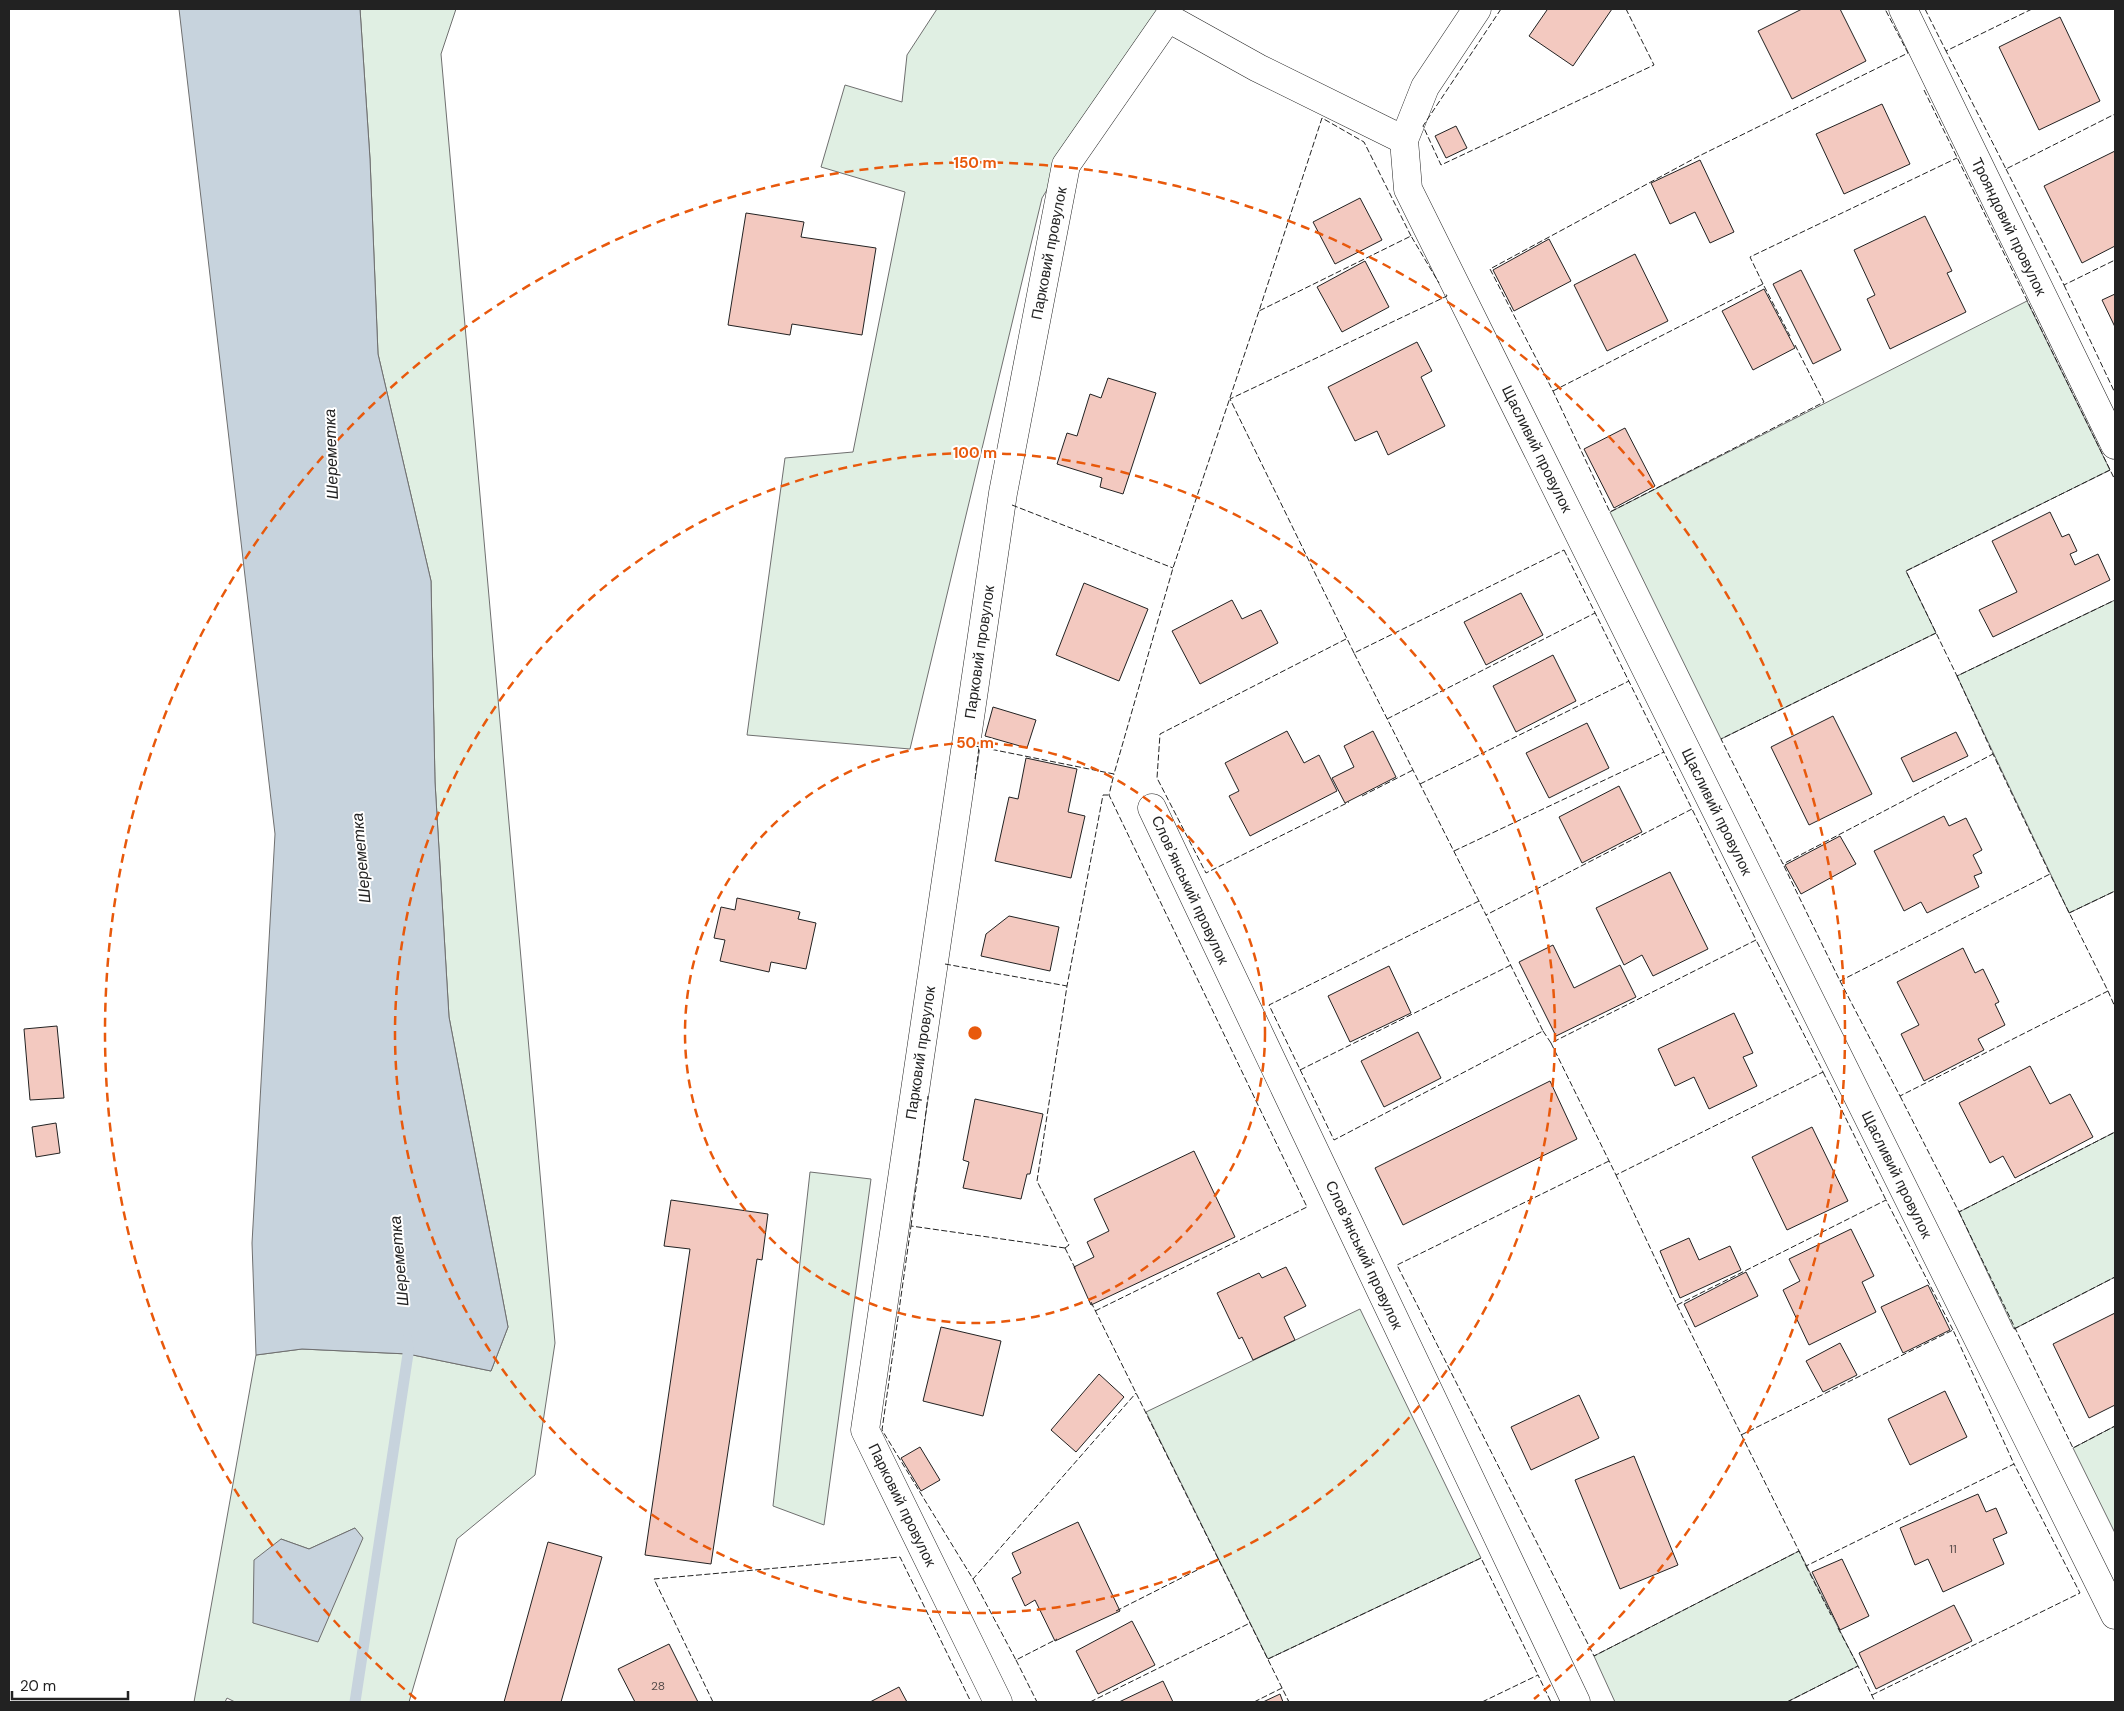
<svg xmlns="http://www.w3.org/2000/svg" width="2124" height="1711" font-family="'DM Sans',sans-serif">
<style>
.green{fill:#e0efe3;stroke:#6f6f6f;fill-rule:evenodd}
.water{fill:#c7d3dd;stroke:#6f6f6f}
.lines{fill:none;stroke-linecap:round;stroke-linejoin:round}
.stream{stroke:#c7d3dd;stroke-width:11}
.building{fill:#f3c9c0;stroke:#222}
.minor-casing{stroke:#222;stroke-width:29}
.minor{stroke:#fff;stroke-width:28}
.fence{stroke:#222;stroke-width:1;stroke-dasharray:6 2.5;stroke-linecap:butt}
.ring{fill:none;stroke:#e8590c;stroke-width:2.5;stroke-dasharray:9 6}
.labels{text-anchor:middle;dominant-baseline:central;stroke-width:4;stroke-linejoin:round;paint-order:stroke}
.number-label{font-size:12px;fill:#564c4a}
.street-label{font-size:15px;fill:#222;stroke:#fff}
.water-label{font-size:16px;font-style:italic;fill:#222;stroke:#fff}
.centre{fill:#e8590c;stroke:#fff;stroke-width:2.5}
.ring-label{font-size:15px;text-anchor:middle;font-weight:bold;fill:#e8590c;stroke:#fff;stroke-width:4;stroke-linejoin:round;paint-order:stroke}
</style>
<rect width="100%" height="100%" fill="#fff"/>
<g class="green">
<path d="M360,9H456L441,54L555,1343L535,1475L457,1539L409,1702H235L227,1698L225,1702H194L256,1355L302,1349L408,1354L491,1371L508,1327L449,1017L435,782L431,581L378,354L370,159ZM355,1528L253,1623L281,1539L309,1549Z"/>
<path d="M937,9H1164L1134,48L1042,198L910,749L747,735L785,458L853,452L905,192L821,167L845,85L902,102L907,55Z"/>
<path d="M2027,301L2110,470L1906,571L1936,633L1721,739L1610,512Z"/>
<path d="M2115,600V891L2069,913L1957,676Z"/>
<path d="M2115,1132V1277L2014,1329L1959,1212Z"/>
<path d="M810,1172L871,1179L824,1525L773,1506Z"/>
<path d="M1360,1309L1481,1558L1268,1659L1146,1412Z"/>
<path d="M2115,1426V1533L2073,1448Z"/>
<path d="M1799,1551L1858,1666L1787,1702H1615L1594,1656Z"/>
</g>
<g class="water">
<path d="M179,9H360L370,159L378,354L431,581L435,782L449,1017L508,1327L491,1371L408,1354L302,1349L256,1355L252,1243L275,834Z"/>
<path d="M355,1528L363,1538L318,1642L253,1623L254,1560L281,1539L309,1549Z"/>
</g>
<g class="lines">
<path class="stream" d="M355,1702L408,1354L407,1339"/>
</g>
<g class="building">
<path d="M1546,9H1612L1573,66L1529,36L1547,10Z"/>
<path d="M1802,9H1840L1866,61L1792,99L1758,31Z"/>
<path d="M2060,17L2100,101L2039,130L1999,47Z"/>
<path d="M1882,104L1910,164L1844,194L1816,134Z"/>
<path d="M1456,126L1467,148L1446,158L1435,136Z"/>
<path d="M2115,151V246L2082,263L2044,186Z"/>
<path d="M1700,160L1734,232L1710,243L1695,212L1670,224L1651,183Z"/>
<path d="M1360,198L1382,240L1335,264L1313,222Z"/>
<path d="M746,213L804,222L801,237L876,248L862,335L792,324L790,335L728,325Z"/>
<path d="M1925,216L1952,271L1947,273L1966,312L1890,349L1867,299L1875,295L1854,250Z"/>
<path d="M1549,239L1571,281L1514,311L1493,270Z"/>
<path d="M1635,254L1668,321L1607,351L1574,285Z"/>
<path d="M1365,261L1389,307L1342,332L1317,287Z"/>
<path d="M1801,270L1841,350L1813,364L1773,284Z"/>
<path d="M1764,289L1795,348L1753,370L1722,311Z"/>
<path d="M2115,294V327L2102,300Z"/>
<path d="M1417,342L1432,371L1421,377L1445,426L1388,455L1377,431L1355,441L1328,387Z"/>
<path d="M1108,378L1156,393L1123,494L1100,487L1102,478L1057,464L1067,433L1077,436L1090,394L1101,398Z"/>
<path d="M1625,428L1655,486L1614,508L1584,449Z"/>
<path d="M2050,512L2062,537L2069,534L2077,551L2070,554L2075,565L2098,554L2110,580L1993,637L1979,610L2017,592L1992,541Z"/>
<path d="M1084,583L1148,609L1119,681L1056,655Z"/>
<path d="M1521,593L1543,635L1486,665L1464,622Z"/>
<path d="M1232,600L1242,619L1261,610L1278,643L1200,684L1172,631Z"/>
<path d="M1553,655L1576,701L1516,732L1493,686Z"/>
<path d="M993,707L1036,720L1027,748L985,736Z"/>
<path d="M1833,716L1872,794L1809,825L1771,747Z"/>
<path d="M1587,723L1609,768L1549,798L1526,753Z"/>
<path d="M1287,731L1304,763L1319,755L1337,791L1250,836L1229,796L1239,791L1225,763Z"/>
<path d="M1373,731L1396,777L1345,803L1332,778L1354,767L1344,746Z"/>
<path d="M1956,732L1968,756L1913,782L1901,758Z"/>
<path d="M1026,758L1077,769L1068,812L1085,816L1071,878L995,861L1009,797L1018,799Z"/>
<path d="M1619,786L1642,832L1582,863L1559,817Z"/>
<path d="M1944,816L1949,826L1966,818L1982,850L1973,855L1982,873L1974,876L1979,887L1927,913L1921,902L1904,911L1874,851Z"/>
<path d="M1840,836L1856,864L1801,894L1785,865Z"/>
<path d="M1670,872L1708,949L1653,976L1642,955L1624,965L1596,908Z"/>
<path d="M737,898L800,912L798,919L816,923L806,969L771,962L769,972L720,961L725,940L714,938L721,907L735,910Z"/>
<path d="M1009,916L1059,927L1050,971L981,956L986,934Z"/>
<path d="M1553,945L1574,988L1620,965L1636,997L1556,1036L1519,962Z"/>
<path d="M1963,948L1975,973L1983,969L1999,1002L1995,1004L2005,1025L1978,1039L1984,1050L1924,1081L1901,1034L1919,1025L1897,982Z"/>
<path d="M1389,966L1411,1013L1350,1042L1328,996Z"/>
<path d="M1734,1013L1753,1053L1743,1057L1757,1086L1709,1109L1694,1077L1675,1086L1658,1049Z"/>
<path d="M57,1026L64,1098L30,1100L24,1029Z"/>
<path d="M1418,1032L1441,1078L1384,1107L1361,1061Z"/>
<path d="M2030,1066L2050,1104L2070,1094L2093,1137L2015,1178L2003,1156L1990,1163L1959,1103Z"/>
<path d="M1550,1081L1577,1139L1403,1225L1375,1168Z"/>
<path d="M975,1099L1043,1114L1030,1174H1027L1021,1199L963,1188L969,1162L963,1160Z"/>
<path d="M56,1123L60,1153L36,1157L32,1127Z"/>
<path d="M1812,1127L1848,1201L1787,1230L1752,1157Z"/>
<path d="M1194,1151L1235,1237L1091,1305L1074,1267L1094,1257L1087,1242L1109,1231L1094,1199Z"/>
<path d="M671,1200L768,1214L762,1260L757,1259L711,1564L645,1555L690,1249L664,1246Z"/>
<path d="M1851,1229L1874,1276L1862,1282L1876,1312L1809,1345L1783,1290L1800,1281L1789,1259Z"/>
<path d="M1689,1238L1699,1260L1730,1246L1741,1270L1680,1298L1660,1251Z"/>
<path d="M1286,1267L1306,1306L1284,1317L1295,1340L1253,1360L1242,1337L1239,1339L1217,1293L1259,1273L1262,1278Z"/>
<path d="M1746,1272L1758,1296L1695,1327L1684,1304Z"/>
<path d="M1928,1285L1950,1330L1903,1353L1881,1307Z"/>
<path d="M2115,1313V1405L2089,1418L2053,1344Z"/>
<path d="M941,1327L1001,1341L983,1416L923,1401Z"/>
<path d="M1840,1343L1857,1375L1823,1392L1806,1361Z"/>
<path d="M1099,1374L1124,1397L1076,1452L1051,1430Z"/>
<path d="M1945,1391L1967,1437L1910,1465L1888,1419Z"/>
<path d="M1579,1395L1599,1438L1531,1470L1511,1427Z"/>
<path d="M920,1447L940,1480L921,1491L901,1458Z"/>
<path d="M1634,1456L1678,1565L1620,1589L1575,1480Z"/>
<path d="M1978,1494L1986,1512L1996,1508L2007,1533L1993,1539L2004,1564L1943,1592L1928,1559L1915,1565L1900,1528Z"/>
<path d="M1078,1522L1120,1611L1055,1641L1035,1600L1025,1606L1012,1578L1021,1573L1012,1553Z"/>
<path d="M548,1542L602,1557L561,1702H504Z"/>
<path d="M1842,1559L1869,1616L1840,1630L1812,1572Z"/>
<path d="M1954,1605L1972,1641L1876,1689L1859,1653Z"/>
<path d="M1132,1621L1155,1665L1098,1694L1076,1651Z"/>
<path d="M669,1644L698,1702H635L618,1669Z"/>
<path d="M1163,1681L1173,1702H1119Z"/>
<path d="M899,1687L907,1702H870Z"/>
<path d="M1280,1694L1283,1702H1263Z"/>
</g>
<g class="lines">
<defs>
<g id="minor">
<path id="s1" d="M1477,9L1425,87L1404,140L1408,189L2115,1615"/>
<path id="s2" d="M1903,9L2115,445"/>
<path d="M1152,808L1576,1702"/>
<path id="s3" d="M998,1702L865,1430L1003,493L1066,165L1168,18L1258,68L1404,140"/>
</g>
</defs>
<use href="#minor" class="minor-casing"/>
<use href="#minor" class="minor"/>
<g class="fence">
<path d="M1501,9L1423,126L1441,165L1654,65L1626,9"/>
<path d="M1925,9L1946,51"/>
<path d="M2032,9L1946,51L2006,169L2115,114"/>
<path d="M1924,90L2115,480"/>
<path d="M2006,169L2064,285L2115,260"/>
<path d="M1411,236L1364,142L1322,118L1259,311L1411,236L1439,283"/>
<path d="M1763,284L1750,257L1957,158"/>
<path d="M2064,285L2115,393"/>
<path d="M1795,345L1824,402L1610,512L1553,391L1490,269L1697,157L1908,53L1885,9"/>
<path d="M1553,391L1763,284L1790,336"/>
<path d="M2110,470L1906,571L1957,676L2115,600"/>
<path d="M1012,505L1173,568"/>
<path d="M1564,550L1692,809L1486,915L1354,653Z"/>
<path d="M1936,633L1721,739L1783,864L1993,754L1957,676"/>
<path d="M1346,639L1160,734L1157,778L1206,873L1349,802"/>
<path d="M1354,653L1230,399L1447,296L1446,294"/>
<path d="M1387,719L1595,613"/>
<path d="M975,746L1114,774L1173,568L1259,311"/>
<path d="M975,779L979,747"/>
<path d="M1420,784L1629,681"/>
<path d="M1362,796L1413,770"/>
<path d="M1454,851L1664,752"/>
<path d="M1784,866L1840,981L2050,874L1993,754"/>
<path d="M1479,901L1269,1005L1334,1140L1543,1031L1486,915"/>
<path d="M2069,913L2115,891"/>
<path d="M945,964L1067,986"/>
<path d="M1840,981L1900,1096L2108,991L2050,874"/>
<path d="M2108,991L2115,1007"/>
<path d="M1543,1031L1551,1043L1756,940L1692,809"/>
<path d="M1551,1043L1616,1175L1823,1072L1756,940"/>
<path d="M1300,1070L1511,965"/>
<path d="M1823,1072L1886,1200"/>
<path d="M1900,1096L1959,1212L2115,1132"/>
<path d="M1609,1161L1397,1265L1594,1656L1799,1551L1677,1305L1616,1175"/>
<path d="M1959,1212L2073,1448L2115,1426"/>
<path d="M911,1226L928,1096"/>
<path d="M1065,1248L911,1226L882,1430L973,1579L1136,1393"/>
<path d="M1065,1248L1076,1270"/>
<path d="M1065,1248L1069,1245L1037,1181L1067,986L1103,795H1109"/>
<path d="M1091,1302L1289,1702"/>
<path d="M1677,1305L1886,1200L1953,1330"/>
<path d="M1095,1311L1307,1207L1109,795L1114,774"/>
<path d="M2014,1329L2115,1277"/>
<path d="M1741,1435L1953,1330L2014,1464L1806,1566L1799,1551"/>
<path d="M1806,1566L1831,1615"/>
<path d="M973,1579L1016,1660L1057,1639"/>
<path d="M1116,1611L1219,1559"/>
<path d="M1838,1628L1858,1666"/>
<path d="M1268,1659L1481,1558L1538,1675"/>
<path d="M1016,1660L1037,1702"/>
<path d="M1872,1695L2080,1593L2014,1464"/>
<path d="M713,1702L654,1579L900,1557L971,1702"/>
<path d="M1090,1702L1250,1623"/>
<path d="M1254,1702L1282,1688"/>
<path d="M1482,1702L1538,1675L1551,1702"/>
<path d="M1787,1702L1858,1666L1875,1702"/>
</g>
</g>
<g class="ring">
<circle cx="975" cy="1033" r="290"/>
<circle cx="975" cy="1033" r="580"/>
<path d="M416 1699A870 870 0 1 1 1534 1699"/>
</g>
<g class="labels">
<g class="number-label">
<text x="1953" y="1549">11</text>
<text x="658" y="1686">28</text>
</g>
<g class="street-label">
<text stroke="none"><textPath href="#s2" startOffset="242">Трояндовий провулок</textPath></text>
<text stroke="none"><textPath href="#s3" startOffset="1494">Парковий провулок</textPath></text>
<text stroke="none"><textPath href="#s1" startOffset="490">Щасливий провулок</textPath></text>
<text stroke="none"><textPath href="#s3" startOffset="1089">Парковий провулок</textPath></text>
<text stroke="none"><textPath href="#s1" startOffset="895">Щасливий провулок</textPath></text>
<text transform="translate(1190 890) rotate(65)">Словʼянський провулок</text>
<text stroke="none"><textPath href="#s3" startOffset="684">Парковий провулок</textPath></text>
<text stroke="none"><textPath href="#s1" startOffset="1300">Щасливий провулок</textPath></text>
<text transform="translate(1364 1255) rotate(65)">Словʼянський провулок</text>
<text transform="translate(902 1505) rotate(64)">Парковий провулок</text>
</g>
<g class="water-label">
<text transform="translate(331 454) rotate(-92)">Шереметка</text>
<text transform="translate(361 858) rotate(-95)">Шереметка</text>
<text transform="translate(399 1261) rotate(-95)">Шереметка</text>
</g>
</g>
<circle cx="975" cy="1033" r="8" class="centre"/>
<g class="ring-label">
<text x="975" y="168">150 m</text>
<text x="975" y="458">100 m</text>
<text x="975" y="748">50 m</text>
</g>
<rect width="2124" height="1711" fill="none" stroke="#222222" stroke-width="20"/>
<path d="M12 1691v8h116v-8" fill="none" stroke="#222222" stroke-width="2.5"/>
<text x="20" y="1691" font-size="15" fill="#222222" stroke="#ffffff" stroke-width="4" paint-order="stroke">20 m</text>
</svg>
